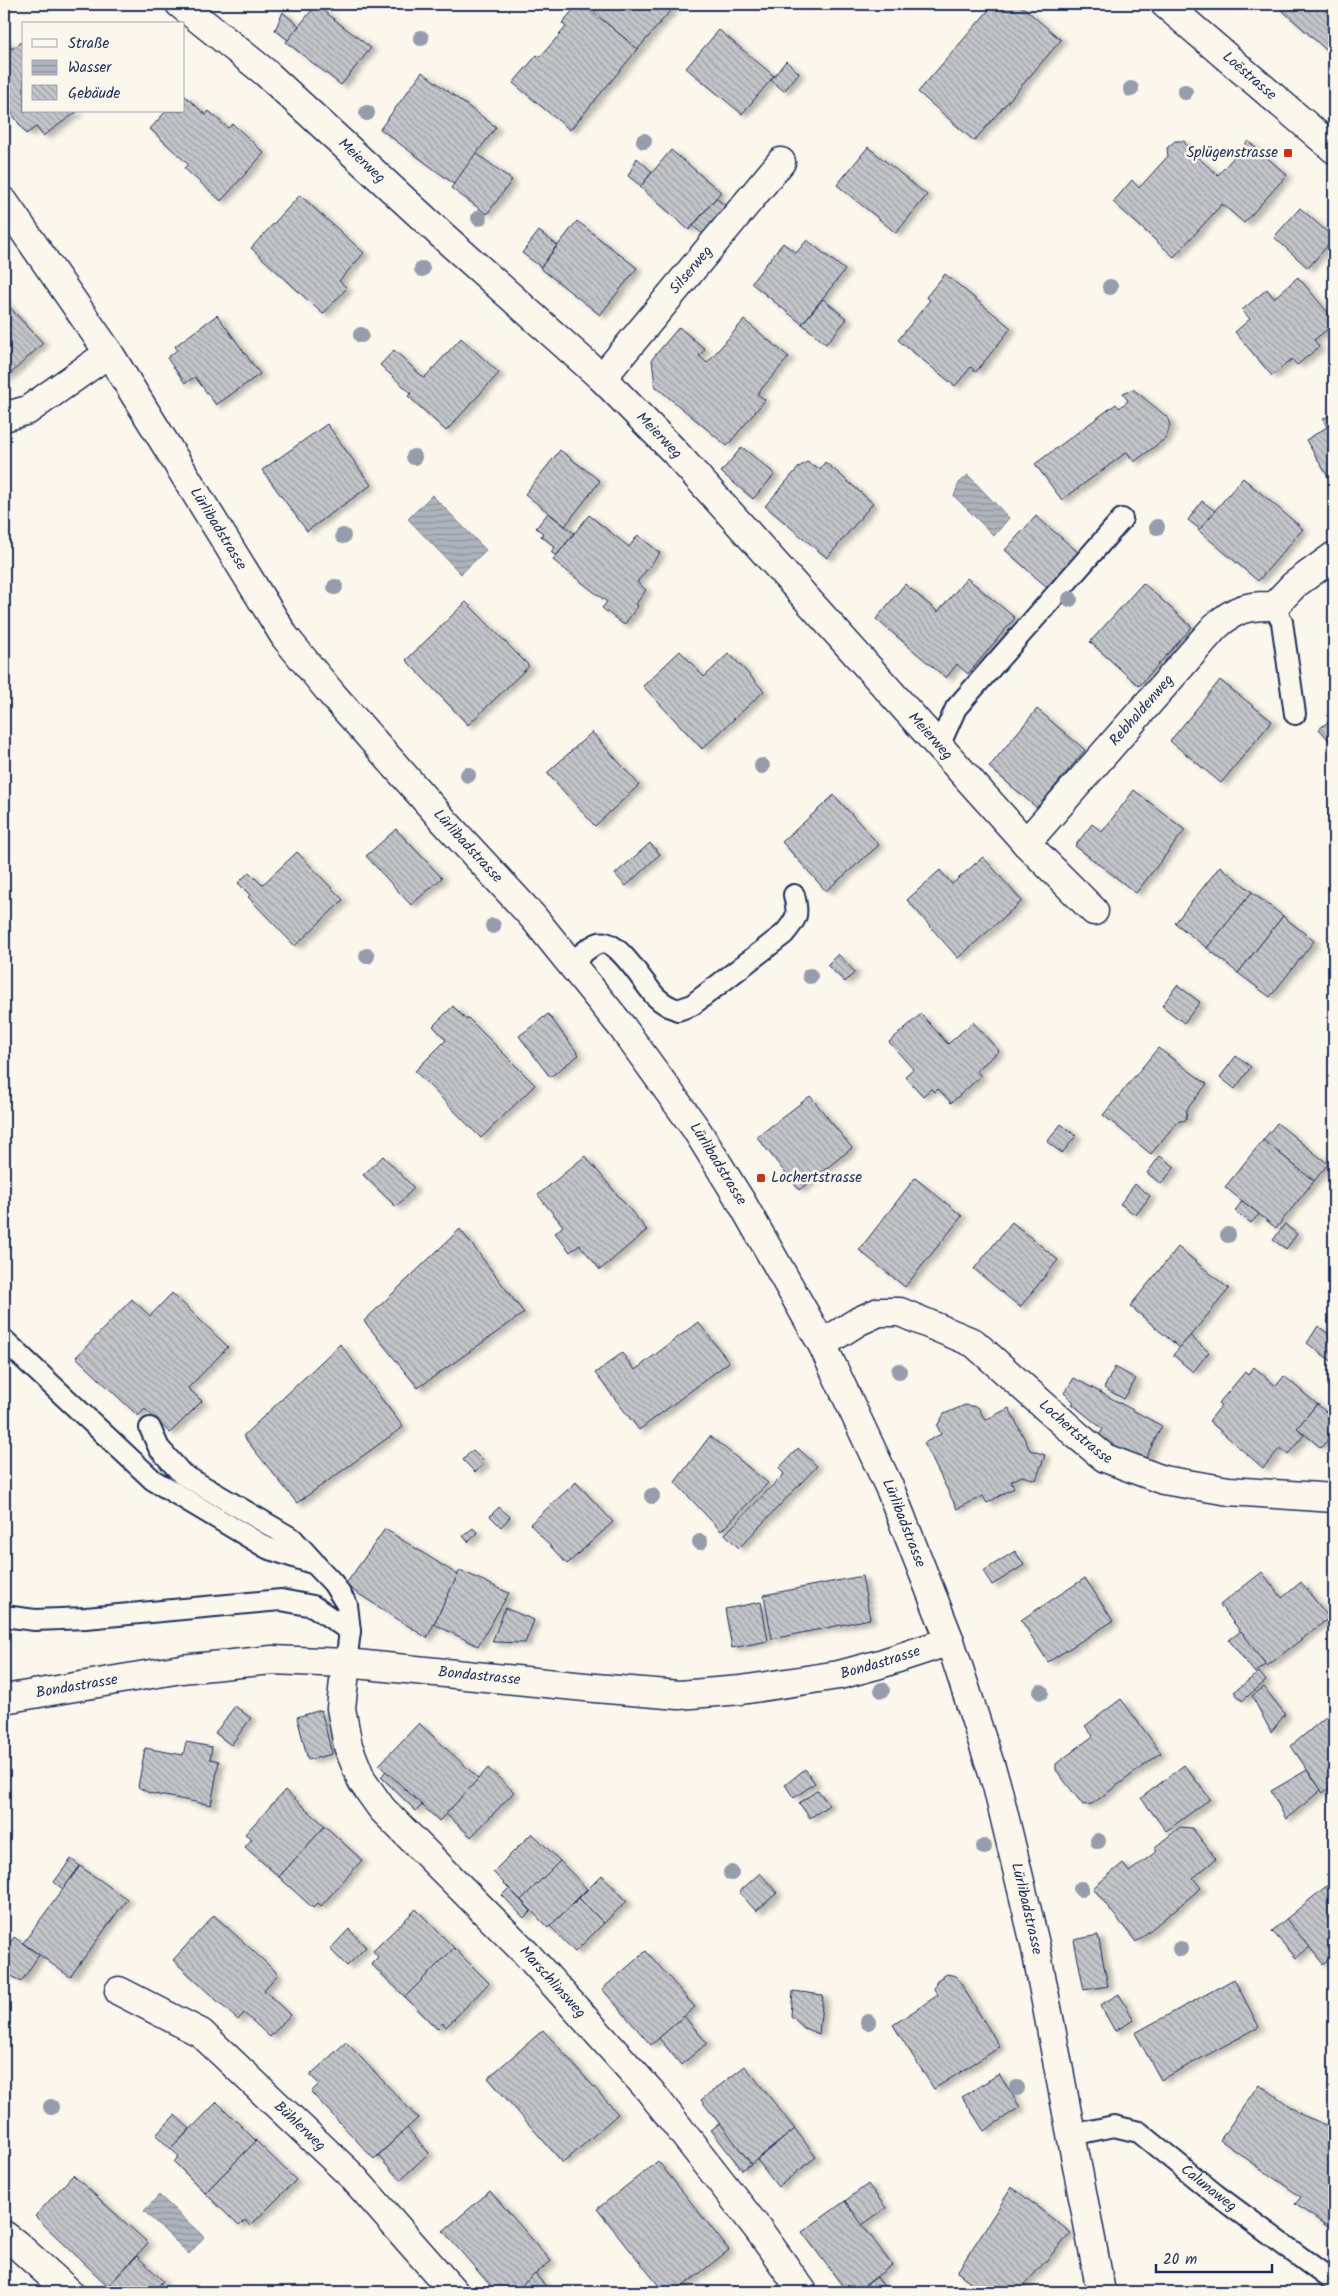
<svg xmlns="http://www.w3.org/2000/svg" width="1338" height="2296" font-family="Kalam,sans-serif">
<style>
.water{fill:url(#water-rules);stroke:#747e96}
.building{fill:url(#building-back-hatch);stroke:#1b2f5e;filter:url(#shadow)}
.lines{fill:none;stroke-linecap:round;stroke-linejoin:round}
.service-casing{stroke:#1b2f5e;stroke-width:24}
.minor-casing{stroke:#1b2f5e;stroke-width:31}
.service{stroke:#fbf7ec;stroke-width:20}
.minor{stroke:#fbf7ec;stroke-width:28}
.tree{fill:#959cab}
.poi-dot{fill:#c8321e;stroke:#fbf7ec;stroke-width:2}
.labels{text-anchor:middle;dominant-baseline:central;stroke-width:5;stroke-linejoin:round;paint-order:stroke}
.street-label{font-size:15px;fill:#1b2f5e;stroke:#fbf7ec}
.poi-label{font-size:15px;fill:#1b2f5e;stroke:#fbf7ec;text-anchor:end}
</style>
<defs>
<pattern id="water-rules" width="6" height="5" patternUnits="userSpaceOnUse" patternTransform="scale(1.25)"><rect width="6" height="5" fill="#afb3bb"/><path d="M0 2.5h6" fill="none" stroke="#8e929b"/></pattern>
<pattern id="building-back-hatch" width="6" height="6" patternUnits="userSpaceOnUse" patternTransform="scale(1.25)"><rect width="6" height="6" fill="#c3c5c9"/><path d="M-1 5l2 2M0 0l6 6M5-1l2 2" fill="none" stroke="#9ea0a6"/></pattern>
<filter id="shadow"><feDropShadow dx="5.5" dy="3" stdDeviation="2.5" flood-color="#0004"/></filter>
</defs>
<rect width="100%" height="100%" fill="#fbf7ec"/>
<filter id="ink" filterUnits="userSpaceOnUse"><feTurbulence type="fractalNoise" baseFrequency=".02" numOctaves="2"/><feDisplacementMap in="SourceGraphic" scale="10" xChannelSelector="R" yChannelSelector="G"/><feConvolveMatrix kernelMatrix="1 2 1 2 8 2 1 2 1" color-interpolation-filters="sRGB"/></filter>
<g filter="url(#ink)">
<g class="water">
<path d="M968,475L1009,518L994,536L954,496L959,483Z"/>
<path d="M432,495L486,550L461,574L408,519Z"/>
<path d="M159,2195L204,2237L189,2254L144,2211Z"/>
</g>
<g class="building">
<path d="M578,4H583L638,49L570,130L513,83L537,55L540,57L566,27L562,23Z"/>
<path d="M583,4H676L638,49Z"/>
<path d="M994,4H1019L1061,40L974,141L918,92Z"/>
<path d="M1275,4H1334V57Z"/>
<path d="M316,5L371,48L341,85L286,42Z"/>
<path d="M283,12L299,26L288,40L275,30Z"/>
<path d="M719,30L774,76L742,114L686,68Z"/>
<path d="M4,38L12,49L21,42L24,46V111H78L43,136L36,127L26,134L4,102Z"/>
<path d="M786,61L799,73L784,91L771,80Z"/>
<path d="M422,72L496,127L454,184L380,129Z"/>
<path d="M184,95L206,115L209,111L228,128L233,124L264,153L221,201L184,168L188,164L150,129L166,111H184Z"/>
<path d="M1175,141H1184L1189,150L1218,175L1248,141L1287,175L1244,223L1222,204L1174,257L1113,202L1132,180L1139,188L1168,156L1167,148Z"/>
<path d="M868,147L927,195L896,233L837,185Z"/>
<path d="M671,150L721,192L689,230L640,187Z"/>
<path d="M476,153L512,180L487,214L451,188Z"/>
<path d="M637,158L652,172L641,186L628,176Z"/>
<path d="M300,195L364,253L339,281L347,288L323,314L251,248Z"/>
<path d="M716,198L727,207L704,235L693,226Z"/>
<path d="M1300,208L1334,238L1308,268L1274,237Z"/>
<path d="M577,221L637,268L600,315L540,268Z"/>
<path d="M539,231L557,245L541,267L522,253Z"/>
<path d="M807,240L845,270L802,324L751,283L783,243L796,253Z"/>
<path d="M945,274L1011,328L976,372L971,367L955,386L898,340L930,300L926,297Z"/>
<path d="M1298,277L1334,320V324L1314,340L1319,347L1297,365L1292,359L1272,376L1235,332L1250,319L1242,310L1267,289L1274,298Z"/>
<path d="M823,299L847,319L826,344L802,324Z"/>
<path d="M4,301L43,343L4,380Z"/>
<path d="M217,315L260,374L216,405L195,377L185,383L167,358L177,350L175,346Z"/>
<path d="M744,320L789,357L757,394L765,400L727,446L655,386L652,359L679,327L705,349L699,356L707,363Z"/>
<path d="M461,338L499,373L446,431L408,396L411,393L380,365L394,350L424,378Z"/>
<path d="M1133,389L1167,417L1170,425L1166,438L1134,462L1127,452L1062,500L1035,464L1116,404L1119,408L1128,401L1123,393Z"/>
<path d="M1334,412V487L1306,440L1327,427L1323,419Z"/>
<path d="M327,424L371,485L307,531L262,470Z"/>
<path d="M742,447L775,474L753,499L721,472Z"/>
<path d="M560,450L600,481L565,526L525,494Z"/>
<path d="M807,462L820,469L825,462L873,503L827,558L765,506L799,467Z"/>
<path d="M1243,478L1303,529L1258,581L1198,530Z"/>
<path d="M1202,501L1215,511L1200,529L1188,520Z"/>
<path d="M548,513L574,533L556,556L551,552L555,547L541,536L543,533L536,528Z"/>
<path d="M589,515L629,547L638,535L660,553L637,582L646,590L636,604L638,606L624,625L602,608L607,602L553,560Z"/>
<path d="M1036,516L1079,553L1048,588L1005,550Z"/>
<path d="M967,578L1015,618L968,674L957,664L946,678L876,619L905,584L938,612Z"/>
<path d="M1143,583L1192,627L1139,686L1090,642Z"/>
<path d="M466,602L529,666L468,725L406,660Z"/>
<path d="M1334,643V656L1328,648Z"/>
<path d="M680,651L704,677L729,653L764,691L702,749L643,686Z"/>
<path d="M1220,680L1272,721L1221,783L1170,741Z"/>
<path d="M1037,709L1085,750L1037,808L989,767Z"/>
<path d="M1334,717V746L1319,729Z"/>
<path d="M592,732L639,785L595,826L547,773Z"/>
<path d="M1134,790L1185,830L1136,893L1075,846L1092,824L1102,832Z"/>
<path d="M834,795L879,845L826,891L782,842Z"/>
<path d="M396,829L442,878L411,905L366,856Z"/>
<path d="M650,843L660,854L626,886L615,874Z"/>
<path d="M297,852L343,900L295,946L248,897L250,895L238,883L249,872L262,885Z"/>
<path d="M983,857L1022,901L958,958L907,900L940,870L952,884Z"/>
<path d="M1220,866L1252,892L1207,948L1175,923Z"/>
<path d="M1252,892L1283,916L1238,973L1207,948Z"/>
<path d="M1283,916L1314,941L1270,997L1238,973Z"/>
<path d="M838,954L855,972L845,982L827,965Z"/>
<path d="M1177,985L1200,1002L1184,1023L1162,1006Z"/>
<path d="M453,1006L467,1020L468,1018L535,1085L481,1138L415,1071L446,1040L433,1026Z"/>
<path d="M548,1014L579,1055L550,1077L519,1036Z"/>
<path d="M921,1014L948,1044L973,1022L999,1051L976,1071L981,1076L951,1103L938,1089L935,1092L931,1089L923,1096L905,1076L913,1069L889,1042Z"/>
<path d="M1158,1048L1207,1084L1187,1109L1186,1120L1177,1122L1151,1154L1103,1115Z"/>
<path d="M1236,1056L1251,1067L1235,1089L1220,1077Z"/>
<path d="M810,1096L852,1148L799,1190L757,1137Z"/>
<path d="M1277,1123L1328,1164L1314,1181L1263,1140Z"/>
<path d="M1061,1124L1076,1136L1062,1153L1047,1142Z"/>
<path d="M1263,1140L1314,1181L1276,1228L1225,1187Z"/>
<path d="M383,1156L414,1188L396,1207L363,1175Z"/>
<path d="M585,1156L647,1230L600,1270L580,1245L570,1252L555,1233L563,1226L538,1195Z"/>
<path d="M1160,1156L1175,1167L1161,1184L1147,1173Z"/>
<path d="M915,1178L962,1216L905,1287L859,1250Z"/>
<path d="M1135,1184L1150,1196L1136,1215L1120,1204Z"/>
<path d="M1242,1201L1259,1214L1251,1223L1235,1211Z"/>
<path d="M1012,1222L1058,1260L1020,1307L974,1269Z"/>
<path d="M1285,1224L1297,1234L1286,1249L1273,1240Z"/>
<path d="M460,1229L524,1313L418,1388L364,1321Z"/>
<path d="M1178,1247L1229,1289L1180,1348L1130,1306Z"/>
<path d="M172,1293L228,1347L188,1388L202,1401L170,1433L145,1409L138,1416L76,1357L132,1299L150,1316Z"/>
<path d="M698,1322L729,1362L639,1430L595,1373L622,1353L635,1370Z"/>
<path d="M1318,1326L1334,1338V1363L1307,1343Z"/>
<path d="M1190,1336L1209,1352L1193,1372L1173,1355Z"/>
<path d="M340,1344L403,1427L297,1503L243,1436Z"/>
<path d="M1115,1367L1136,1379L1124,1399L1104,1388Z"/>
<path d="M1254,1367L1276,1386L1284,1376L1317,1404L1297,1428L1304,1435L1288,1454L1280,1448L1263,1468L1209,1421L1221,1406L1218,1404L1245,1372L1248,1375Z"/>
<path d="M1074,1378L1162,1426L1143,1463L1105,1446L1107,1441L1098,1437L1103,1429L1072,1404L1074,1402L1064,1393Z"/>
<path d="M1317,1404L1334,1419V1432L1321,1448L1297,1428Z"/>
<path d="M965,1405L978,1407L985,1420L1009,1408L1030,1450L1045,1455L1036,1480L1022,1476L1011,1481L1014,1488L987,1503L983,1496L957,1509L924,1443L941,1434L937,1426L944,1414Z"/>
<path d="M710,1436L768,1483L721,1531L675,1482Z"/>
<path d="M798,1448L817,1466L739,1548L725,1534L784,1474L779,1468Z"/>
<path d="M472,1450L485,1463L475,1472L463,1460Z"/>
<path d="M576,1482L613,1522L567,1564L530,1524Z"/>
<path d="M499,1507L510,1517L501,1527L490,1516Z"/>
<path d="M473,1528L478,1533L468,1542L463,1536Z"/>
<path d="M385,1529L458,1575L427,1638L345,1585Z"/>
<path d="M1015,1551L1024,1565L992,1585L983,1571Z"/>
<path d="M460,1570L509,1593L478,1646L434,1624Z"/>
<path d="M1262,1572L1282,1598L1301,1582L1329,1618L1267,1666L1220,1605Z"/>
<path d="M862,1576L870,1619L772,1639L764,1595Z"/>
<path d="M1085,1578L1113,1621L1048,1662L1021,1620Z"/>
<path d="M761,1602L768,1641L732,1648L725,1609Z"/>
<path d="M505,1608L534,1620L525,1643L492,1642Z"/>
<path d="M1241,1631L1266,1665L1255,1673L1229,1640Z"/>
<path d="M1259,1672L1266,1681L1242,1701L1234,1692Z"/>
<path d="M1264,1687L1285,1714L1271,1732L1252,1696Z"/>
<path d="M1121,1699L1161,1753L1092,1804L1083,1805L1056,1770V1764L1093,1736L1085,1726Z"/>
<path d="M235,1706L251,1718L231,1745L215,1733Z"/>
<path d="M321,1710L332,1754L308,1760L297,1717Z"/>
<path d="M1334,1710V1784L1323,1793L1291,1746Z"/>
<path d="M419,1723L479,1779L439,1821L379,1765Z"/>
<path d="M186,1742L212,1747L210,1759L219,1761L211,1805L149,1793L138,1787L145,1748L183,1755Z"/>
<path d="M1184,1765L1210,1799L1166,1831L1141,1798Z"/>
<path d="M488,1768L514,1792L471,1837L446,1814Z"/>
<path d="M805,1769L815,1783L794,1798L785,1785Z"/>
<path d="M1307,1770L1321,1790L1286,1819L1271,1791Z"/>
<path d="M386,1771L422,1805L416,1811L381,1777Z"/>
<path d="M285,1790L325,1826L279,1877L245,1847L252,1839L245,1834Z"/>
<path d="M818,1790L829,1805L810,1818L799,1803Z"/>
<path d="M325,1826L362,1860L321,1906L318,1903L313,1908L279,1877Z"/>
<path d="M1180,1827L1192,1828L1216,1859L1193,1878L1201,1888L1136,1942L1093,1888L1123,1863L1129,1872L1157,1851L1154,1848Z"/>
<path d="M532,1833L560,1861L521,1900L493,1872Z"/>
<path d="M71,1859L80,1866L63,1889L54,1882Z"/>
<path d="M560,1861L587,1889L548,1928L521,1900Z"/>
<path d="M80,1866L127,1899L70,1977L23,1943Z"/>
<path d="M760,1873L777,1893L756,1911L739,1892Z"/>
<path d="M602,1875L627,1901L604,1923L579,1898Z"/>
<path d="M1334,1880V1954L1323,1964L1286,1919Z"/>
<path d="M509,1888L531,1911L524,1918L502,1895Z"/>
<path d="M579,1898L604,1923L575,1952L550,1926Z"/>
<path d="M416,1909L454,1948L405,1997L371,1964L378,1957L373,1951Z"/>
<path d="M214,1915L278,1974L264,1990L290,2015L270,2037L244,2013L238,2020L173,1960Z"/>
<path d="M1286,1919L1310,1947L1296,1958L1272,1931Z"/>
<path d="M349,1929L366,1947L347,1966L330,1949Z"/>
<path d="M1098,1935L1108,1986L1084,1990L1074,1940Z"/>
<path d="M14,1937L39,1955L21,1982L4,1971V1951Z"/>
<path d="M454,1948L489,1983L446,2027L443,2023L437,2029L405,1997Z"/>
<path d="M646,1951L695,2007L651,2045L602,1989Z"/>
<path d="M947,1974L956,1976L1000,2047L934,2089L893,2025L938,1995L934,1989L937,1980Z"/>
<path d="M1234,1979L1259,2027L1161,2080L1135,2033Z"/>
<path d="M793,1991L823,1995L819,2034L804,2028L791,2016Z"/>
<path d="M1119,1994L1134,2020L1115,2031L1100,2005Z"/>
<path d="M684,2016L707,2043L681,2065L659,2038Z"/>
<path d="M543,2030L618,2114L563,2163L488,2078Z"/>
<path d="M346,2042L418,2118L374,2159L311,2092L319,2084L310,2075Z"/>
<path d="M745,2066L795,2129L751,2164L701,2100Z"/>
<path d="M999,2074L1020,2107L984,2131L962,2097Z"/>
<path d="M1259,2084L1302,2115L1334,2128V2231L1295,2204L1301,2197L1220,2140Z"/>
<path d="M217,2102L256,2141L205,2193L174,2162L179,2156L171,2149Z"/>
<path d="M175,2115L190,2129L171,2149L156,2135Z"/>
<path d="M720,2123L751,2164L742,2170L711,2130Z"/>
<path d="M407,2128L429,2153L400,2180L378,2156Z"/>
<path d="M795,2129L816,2157L778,2187L757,2160Z"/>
<path d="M256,2141L296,2180L250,2226L245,2220L239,2226L205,2193Z"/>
<path d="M658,2161L729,2250L676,2292H664L597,2209Z"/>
<path d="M73,2175L148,2243L108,2286L35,2216Z"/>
<path d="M868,2184L886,2208L862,2225L845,2201Z"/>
<path d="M1012,2187L1071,2233L1018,2292H984L957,2272Z"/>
<path d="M490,2191L551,2261L514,2292H496L443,2231Z"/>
<path d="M845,2201L892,2265L856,2292H847L802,2232Z"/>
<path d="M137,2256L163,2281L153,2292H110L106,2288Z"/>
<path d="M535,2274L551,2292H514Z"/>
<path d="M877,2277L888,2292H856Z"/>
<path d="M4,2285L17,2291L16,2292H4Z"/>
</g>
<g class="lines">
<defs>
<g id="service">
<path d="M1274,606L1282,622L1295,714"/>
<path d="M939,746L956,708L1122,519"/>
<path d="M570,963C579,957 589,946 599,943C617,937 644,984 655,996C662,1003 669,1007 678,1010L692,1005L784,934C797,919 799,915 794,895"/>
<path d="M4,1340L153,1480L267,1548L315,1564L333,1583L347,1605L350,1631L346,1663"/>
<path d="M150,1428L159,1448L182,1474L293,1539L314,1562"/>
<path d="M4,1616L35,1620L86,1618L281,1600L313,1606L350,1631"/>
<path id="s1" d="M1072,2135L1114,2126L1139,2132L1215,2194L1334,2282"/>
</g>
<g id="minor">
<path id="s2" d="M180,4L266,73L444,237L602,378L673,450L1026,843L1094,911"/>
<path id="s3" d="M1165,4L1334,149"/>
<path id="s4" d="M4,202L109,353L285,637L331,693L445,822L533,917L622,1027L696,1129L742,1203L822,1344L891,1491L950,1641L997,1786L1035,1944L1101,2292"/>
<path id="s5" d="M602,378L781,162"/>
<path d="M4,417L28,410L109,353"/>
<path id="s6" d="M1026,843L1215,627C1235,609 1247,605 1274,606L1294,585L1334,556"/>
<path id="s7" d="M822,1344L859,1321L879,1312H900L974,1343L1078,1436L1105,1458L1163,1480L1229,1491L1334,1498"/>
<path id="s8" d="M346,1663L341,1708L348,1746L362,1781L382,1809L524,1951L650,2091L758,2229L803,2292"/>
<path id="s9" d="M4,1699L181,1669L272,1660L346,1663L595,1688L679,1695L741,1690L839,1675L880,1664L950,1641"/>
<path id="s10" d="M119,1991L201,2033L352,2176L454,2292"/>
<path d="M4,2235L16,2244L69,2292"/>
</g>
</defs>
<use href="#service" class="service-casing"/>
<use href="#minor" class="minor-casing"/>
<use href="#service" class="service"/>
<use href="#minor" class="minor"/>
</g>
<g class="tree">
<circle cx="421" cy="38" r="8"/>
<circle cx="1131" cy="89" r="8"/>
<circle cx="1185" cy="92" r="8"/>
<circle cx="367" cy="113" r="8"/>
<circle cx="644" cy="141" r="8"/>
<circle cx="479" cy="218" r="8"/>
<circle cx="422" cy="269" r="8"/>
<circle cx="1110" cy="287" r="8"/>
<circle cx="361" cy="335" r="8"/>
<circle cx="414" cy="457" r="8"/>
<circle cx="1157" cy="527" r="8"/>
<circle cx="343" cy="536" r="8"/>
<circle cx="335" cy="587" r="8"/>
<circle cx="1070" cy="599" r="8"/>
<circle cx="762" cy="766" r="8"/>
<circle cx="468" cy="775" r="8"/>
<circle cx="493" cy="926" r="8"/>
<circle cx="367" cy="956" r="8"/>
<circle cx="810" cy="976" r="8"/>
<circle cx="1228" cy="1235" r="8"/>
<circle cx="899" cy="1371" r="8"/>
<circle cx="652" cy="1496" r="8"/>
<circle cx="700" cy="1542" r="8"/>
<circle cx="882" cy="1690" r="8"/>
<circle cx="1041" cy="1692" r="8"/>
<circle cx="1098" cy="1841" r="8"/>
<circle cx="984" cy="1847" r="8"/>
<circle cx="731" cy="1873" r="8"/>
<circle cx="1081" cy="1889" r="8"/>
<circle cx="1180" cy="1949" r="8"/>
<circle cx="868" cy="2022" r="8"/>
<circle cx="1017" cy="2088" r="8"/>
<circle cx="51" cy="2107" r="8"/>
</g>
</g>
<g class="poi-dot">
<rect x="1283" y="148" width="10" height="10" rx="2.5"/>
<rect x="756" y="1173" width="10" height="10" rx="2.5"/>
</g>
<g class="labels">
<g class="street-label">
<text stroke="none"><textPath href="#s3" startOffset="111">Loëstrasse</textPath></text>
<text stroke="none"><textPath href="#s2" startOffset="240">Meierweg</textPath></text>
<text stroke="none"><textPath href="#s5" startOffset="140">Silserweg</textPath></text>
<text stroke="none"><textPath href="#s2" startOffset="645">Meierweg</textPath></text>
<text stroke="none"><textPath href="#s4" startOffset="391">Lürlibadstrasse</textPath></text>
<text stroke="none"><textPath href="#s6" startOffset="176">Rebhaldenweg</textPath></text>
<text stroke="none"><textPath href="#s2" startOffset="1050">Meierweg</textPath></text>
<text stroke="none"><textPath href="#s4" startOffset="796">Lürlibadstrasse</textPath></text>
<text stroke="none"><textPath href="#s4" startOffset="1201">Lürlibadstrasse</textPath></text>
<text stroke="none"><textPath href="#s7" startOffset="302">Lochertstrasse</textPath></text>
<text stroke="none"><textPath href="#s4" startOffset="1606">Lürlibadstrasse</textPath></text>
<text stroke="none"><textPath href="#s9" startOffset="884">Bondastrasse</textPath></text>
<text stroke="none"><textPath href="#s9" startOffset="479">Bondastrasse</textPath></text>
<text stroke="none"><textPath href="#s9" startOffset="74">Bondastrasse</textPath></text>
<text stroke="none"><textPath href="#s4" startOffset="2011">Lürlibadstrasse</textPath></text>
<text stroke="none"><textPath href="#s8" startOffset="399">Marschlinsweg</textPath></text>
<text stroke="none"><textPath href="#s10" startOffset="228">Bühlerweg</textPath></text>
<text stroke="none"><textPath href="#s1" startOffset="158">Calunaweg</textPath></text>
</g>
<g class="poi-label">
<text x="1278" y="153">Splügenstrasse</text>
<text x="771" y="1178" text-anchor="start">Lochertstrasse</text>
</g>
</g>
<rect width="1338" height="2296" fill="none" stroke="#fbf7ec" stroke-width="20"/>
<rect x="10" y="10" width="1318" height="2276" fill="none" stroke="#1b2f5e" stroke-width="2" filter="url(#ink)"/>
<rect x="22" y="22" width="162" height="90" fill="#fbf7ec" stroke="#a1a7b3"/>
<rect x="32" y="39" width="25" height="8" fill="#fbf7ec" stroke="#a1a7b3"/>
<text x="68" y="48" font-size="15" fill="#1b2f5e">Straße</text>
<rect x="32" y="60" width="25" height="15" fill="url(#water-rules)" stroke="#a1a7b3"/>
<text x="68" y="72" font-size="15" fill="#1b2f5e">Wasser</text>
<rect x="32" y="85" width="25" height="15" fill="url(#building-back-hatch)" stroke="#a1a7b3"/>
<text x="68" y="98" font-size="15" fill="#1b2f5e">Gebäude</text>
<path d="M1156 2264v8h116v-8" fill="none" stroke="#1b2f5e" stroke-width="2.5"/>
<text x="1163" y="2264" font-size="15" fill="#1b2f5e" stroke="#fbf7ec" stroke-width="4" paint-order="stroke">20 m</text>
</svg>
